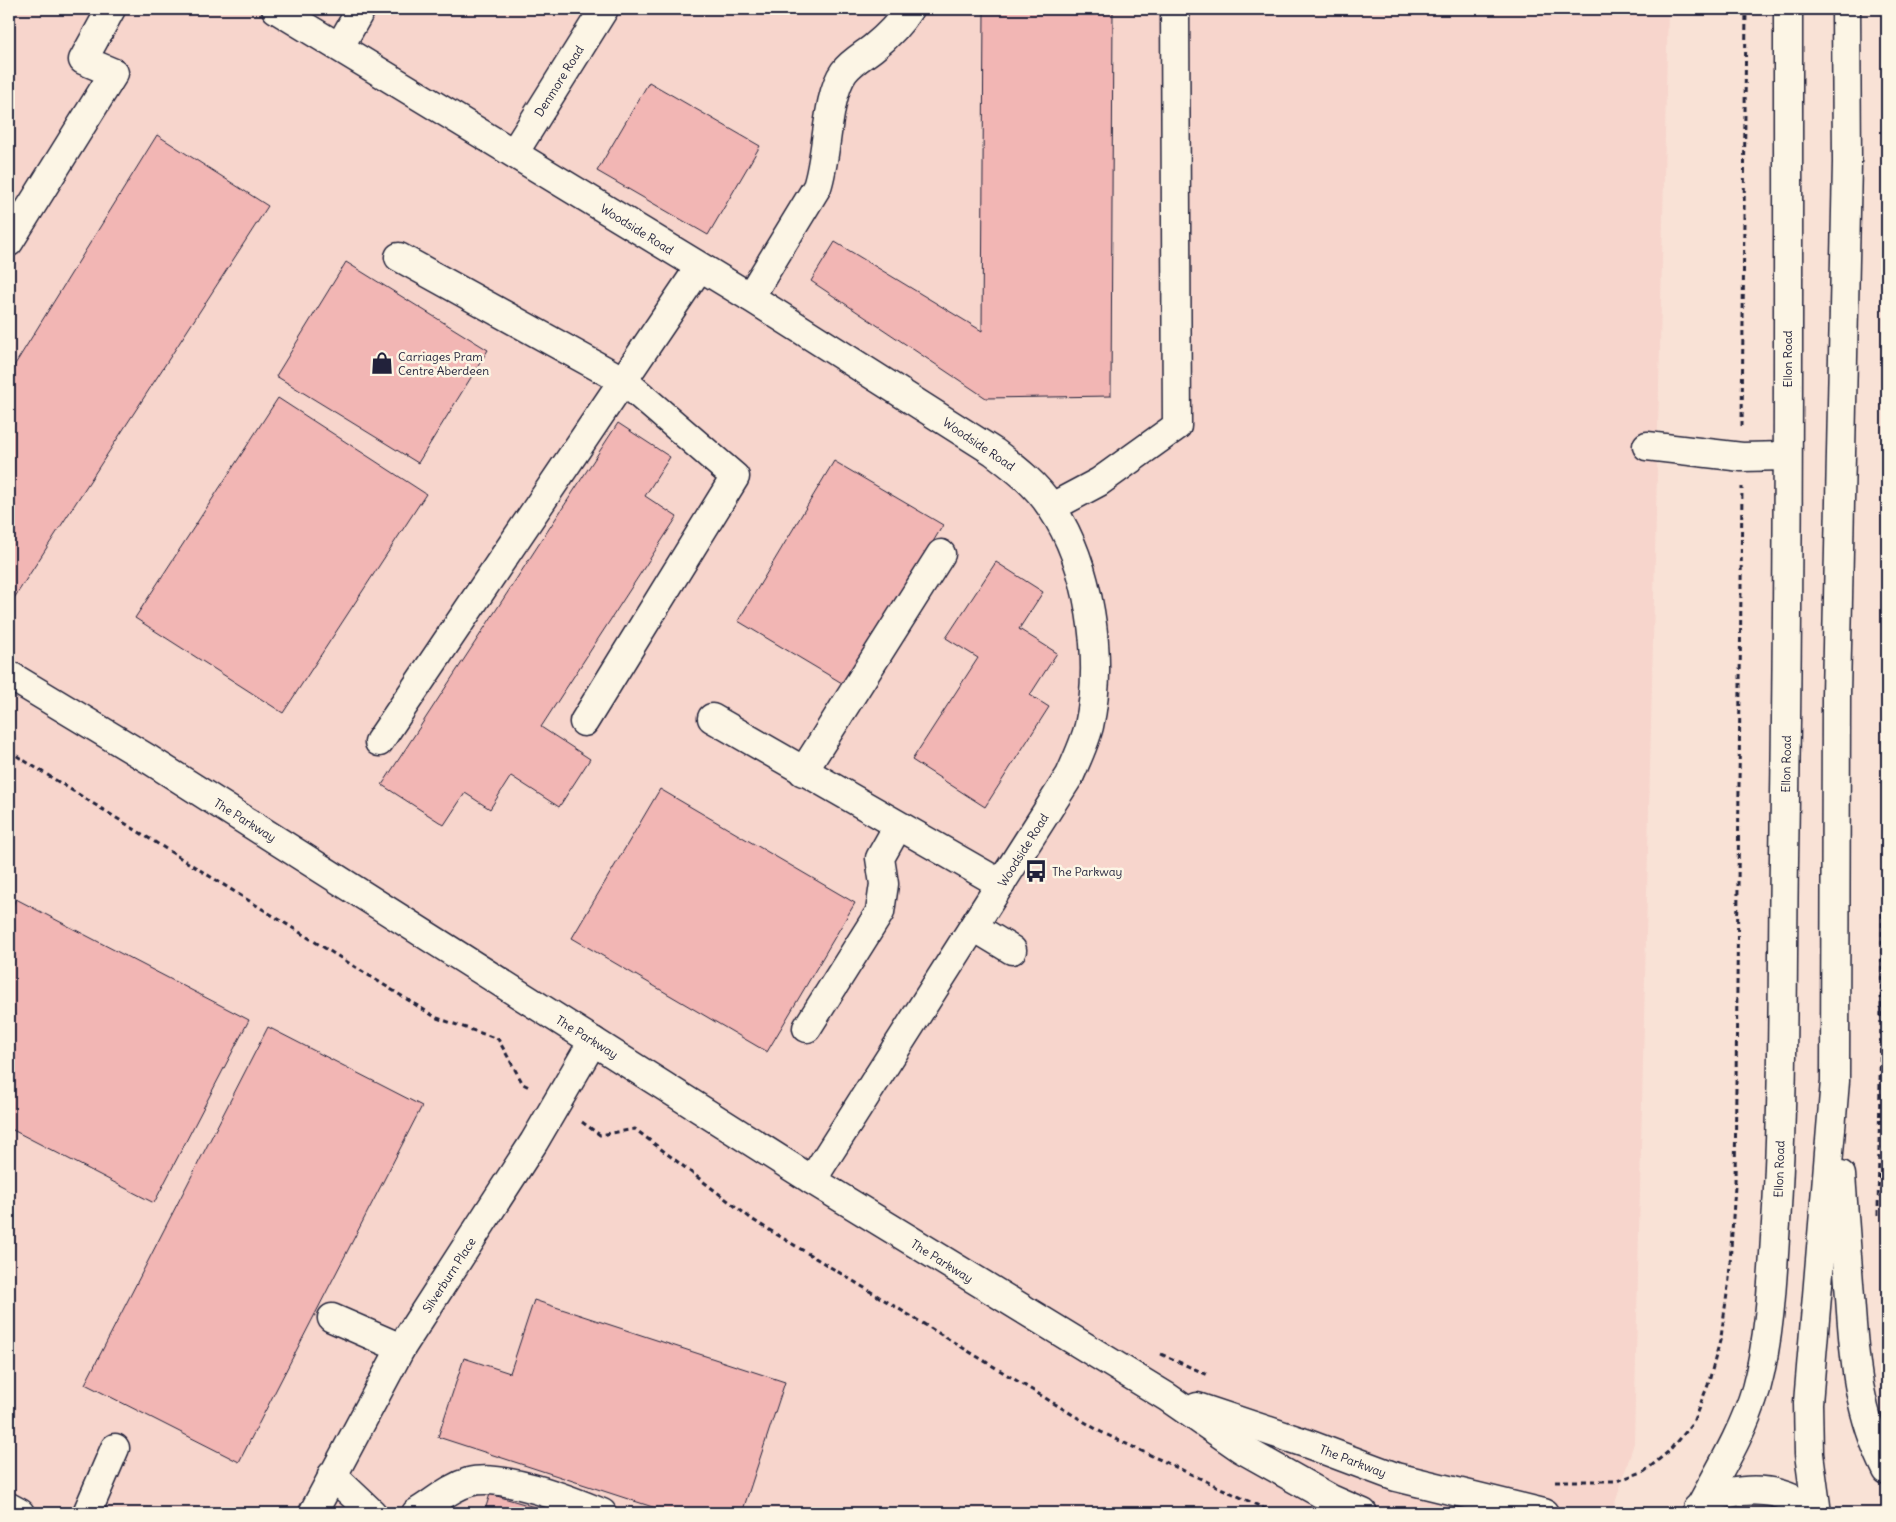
<svg xmlns="http://www.w3.org/2000/svg" width="1896" height="1522" font-family="Delius,sans-serif">
<style>
.built{fill:#f7d5cc}
.building{fill:#f2b6b4;stroke:#22223b}
.lines{fill:none;stroke-linecap:round;stroke-linejoin:round}
.minor-casing{stroke:#22223b;stroke-width:31}
.major-casing{stroke:#22223b;stroke-width:31}
.path{stroke:#22223b;stroke-width:3;stroke-dasharray:5 4;stroke-linecap:butt}
.minor{stroke:#fcf5e5;stroke-width:28}
.major{stroke:#fcf5e5;stroke-width:28}
.labels{text-anchor:middle;dominant-baseline:central;stroke-width:5;stroke-linejoin:round;paint-order:stroke}
.street-label{font-size:12px;fill:#22223b;stroke:#fcf5e5}
.poi-label{font-size:12px;fill:#22223b;stroke:#fcf5e5;text-anchor:start}
</style>
<rect width="100%" height="100%" fill="#f9e2d6"/>
<filter id="ink" filterUnits="userSpaceOnUse"><feTurbulence type="fractalNoise" baseFrequency=".02" numOctaves="2"/><feDisplacementMap in="SourceGraphic" scale="10" xChannelSelector="R" yChannelSelector="G"/><feConvolveMatrix kernelMatrix="1 2 1 2 8 2 1 2 1" color-interpolation-filters="sRGB"/></filter>
<g filter="url(#ink)">
<path class="built" d="M9,9H1668L1634,1443L1612,1513H9Z"/>
<g class="building">
<path d="M984,9H1113L1111,396L986,398L811,281L835,242L982,331Z"/>
<path d="M649,82L760,146L708,235L597,171Z"/>
<path d="M157,135L268,206L9,606V374Z"/>
<path d="M346,262L488,350L418,463L276,376Z"/>
<path d="M278,398L426,494L283,713L135,618Z"/>
<path d="M618,423L670,457L645,496L677,517L541,727L590,759L559,807L511,776L490,809L465,793L444,825L382,785Z"/>
<path d="M834,461L943,525L847,686L738,621Z"/>
<path d="M996,562L1043,592L1019,629L1057,653L1030,695L1049,707L985,807L912,760L978,658L946,638Z"/>
<path d="M660,789L855,903L767,1052L572,938Z"/>
<path d="M16,899L249,1020L154,1203L9,1128V913Z"/>
<path d="M268,1027L422,1106L239,1462L85,1384Z"/>
<path d="M534,1300L785,1382L742,1513H671L438,1437L464,1358L510,1373Z"/>
<path d="M490,1494L555,1513H484Z"/>
</g>
<g class="lines">
<defs>
<g id="minor">
<path d="M276,9L750,297L994,452C1015,468 1036,484 1051,507C1090,564 1104,659 1089,726C1085,742 1077,759 1070,775L812,1180"/>
<path d="M340,46L361,9"/>
<path d="M514,153L604,9"/>
<path d="M9,242L114,73L83,60L111,9"/>
<path d="M399,257L624,381L735,477L584,722"/>
<path d="M750,297L817,187C828,155 826,97 844,72C851,62 864,55 873,48C888,36 899,25 909,9"/>
<path d="M1647,446L1742,457L1787,456"/>
<path d="M1052,507L1099,482L1177,426L1175,9"/>
<path d="M712,718L1001,884"/>
<path d="M379,742L699,268"/>
<path d="M803,772L941,554"/>
<path d="M974,927L1012,950"/>
<path d="M807,1028L880,912L884,884L880,858L898,826"/>
<path d="M332,1318L401,1348"/>
<path d="M332,1475L372,1513"/>
<path d="M9,1507L20,1513"/>
<path d="M87,1513L115,1448"/>
<path d="M313,1513L401,1348L534,1142L593,1041"/>
<path d="M416,1513C434,1503 448,1488 469,1482C502,1473 571,1500 602,1513"/>
</g>
<g id="major">
<path d="M9,675L150,760L812,1180L1167,1397L1242,1449L1331,1499L1363,1513"/>
<path d="M1841,1175C1844,1215 1847,1256 1850,1297C1854,1358 1858,1414 1887,1470"/>
<path d="M1197,1407L1308,1444L1396,1477L1544,1513"/>
<path d="M1701,1505C1721,1468 1744,1430 1756,1389C1769,1341 1772,1288 1775,1238C1784,1112 1782,986 1784,859C1789,576 1788,292 1788,9"/>
<path d="M1697,1509C1718,1488 1765,1486 1791,1498C1799,1501 1807,1508 1814,1513"/>
<path d="M1817,1513L1809,1454L1808,1403L1835,1081L1836,695L1847,163L1846,9"/>
</g>
</defs>
<use href="#minor" class="minor-casing"/>
<use href="#major" class="major-casing"/>
<g class="path">
<path d="M1742,426L1746,9"/>
<path d="M9,751L437,1018L498,1039L523,1084L531,1088"/>
<path d="M582,1122L600,1135L635,1129L753,1220L1101,1432L1274,1513"/>
<path d="M1878,1215L1887,618"/>
<path d="M1161,1354L1208,1375"/>
<path d="M1555,1481H1617L1645,1471L1668,1452L1693,1422L1708,1385L1721,1337L1729,1279L1735,1186L1742,487"/>
</g>
<use href="#minor" class="minor"/>
<use href="#major" class="major"/>
</g>
</g>
<defs>
<symbol id="shop-bare" viewBox="-9 -9 18 18"><path d="M-5-2.5h2.3a2.7 3.5 0 0 1 5.4 0H5L5.5 6h-11ZM-1.5-2.5h3a1.5 2.3 0 0 0-3 0Z" fill="#22223b" stroke="#fcf5e5" stroke-width="2.5" paint-order="stroke"/></symbol>
<symbol id="bus-bare" viewBox="-9 -9 18 18"><path d="M-5-6H5V4H4V6H2V4H-2V6H-4V4H-5ZM-3.5-4V0h7V-4ZM-3.5 1.2v1.5H-2V1.2ZM2 1.2v1.5H3.5V1.2Z" fill="#22223b" stroke="#fcf5e5" stroke-width="2.5" paint-order="stroke"/></symbol>
</defs>
<g fill-rule="evenodd">
<use href="#shop-bare" x="366" y="347" width="32" height="32"/>
<use href="#bus-bare" x="1020" y="855" width="32" height="32"/>
</g>
<g class="labels">
<g class="street-label">
<text transform="translate(559 81) rotate(-58)">Denmore Road</text>
<text transform="translate(637 229) rotate(32)">Woodside Road</text>
<text transform="translate(1787 359) rotate(-90)">Ellon Road</text>
<text transform="translate(979 444) rotate(34)">Woodside Road</text>
<text transform="translate(1786 764) rotate(-89)">Ellon Road</text>
<text transform="translate(245 820) rotate(32)">The Parkway</text>
<text transform="translate(1023 850) rotate(-58)">Woodside Road</text>
<text transform="translate(587 1037) rotate(32)">The Parkway</text>
<text transform="translate(1779 1169) rotate(-88)">Ellon Road</text>
<text transform="translate(942 1261) rotate(32)">The Parkway</text>
<text transform="translate(449 1275) rotate(-57)">Silverburn Place</text>
<text transform="translate(1353 1461) rotate(21)">The Parkway</text>
</g>
<g class="poi-label">
<text x="398" y="356">Carriages Pram<tspan x="398" dy="14">Centre Aberdeen</tspan></text>
<text x="1052" y="871">The Parkway</text>
</g>
</g>
<rect width="1896" height="1522" fill="none" stroke="#fcf5e5" stroke-width="30"/>
<rect x="15" y="15" width="1866" height="1492" fill="none" stroke="#22223b" stroke-width="2" filter="url(#ink)"/>
</svg>
